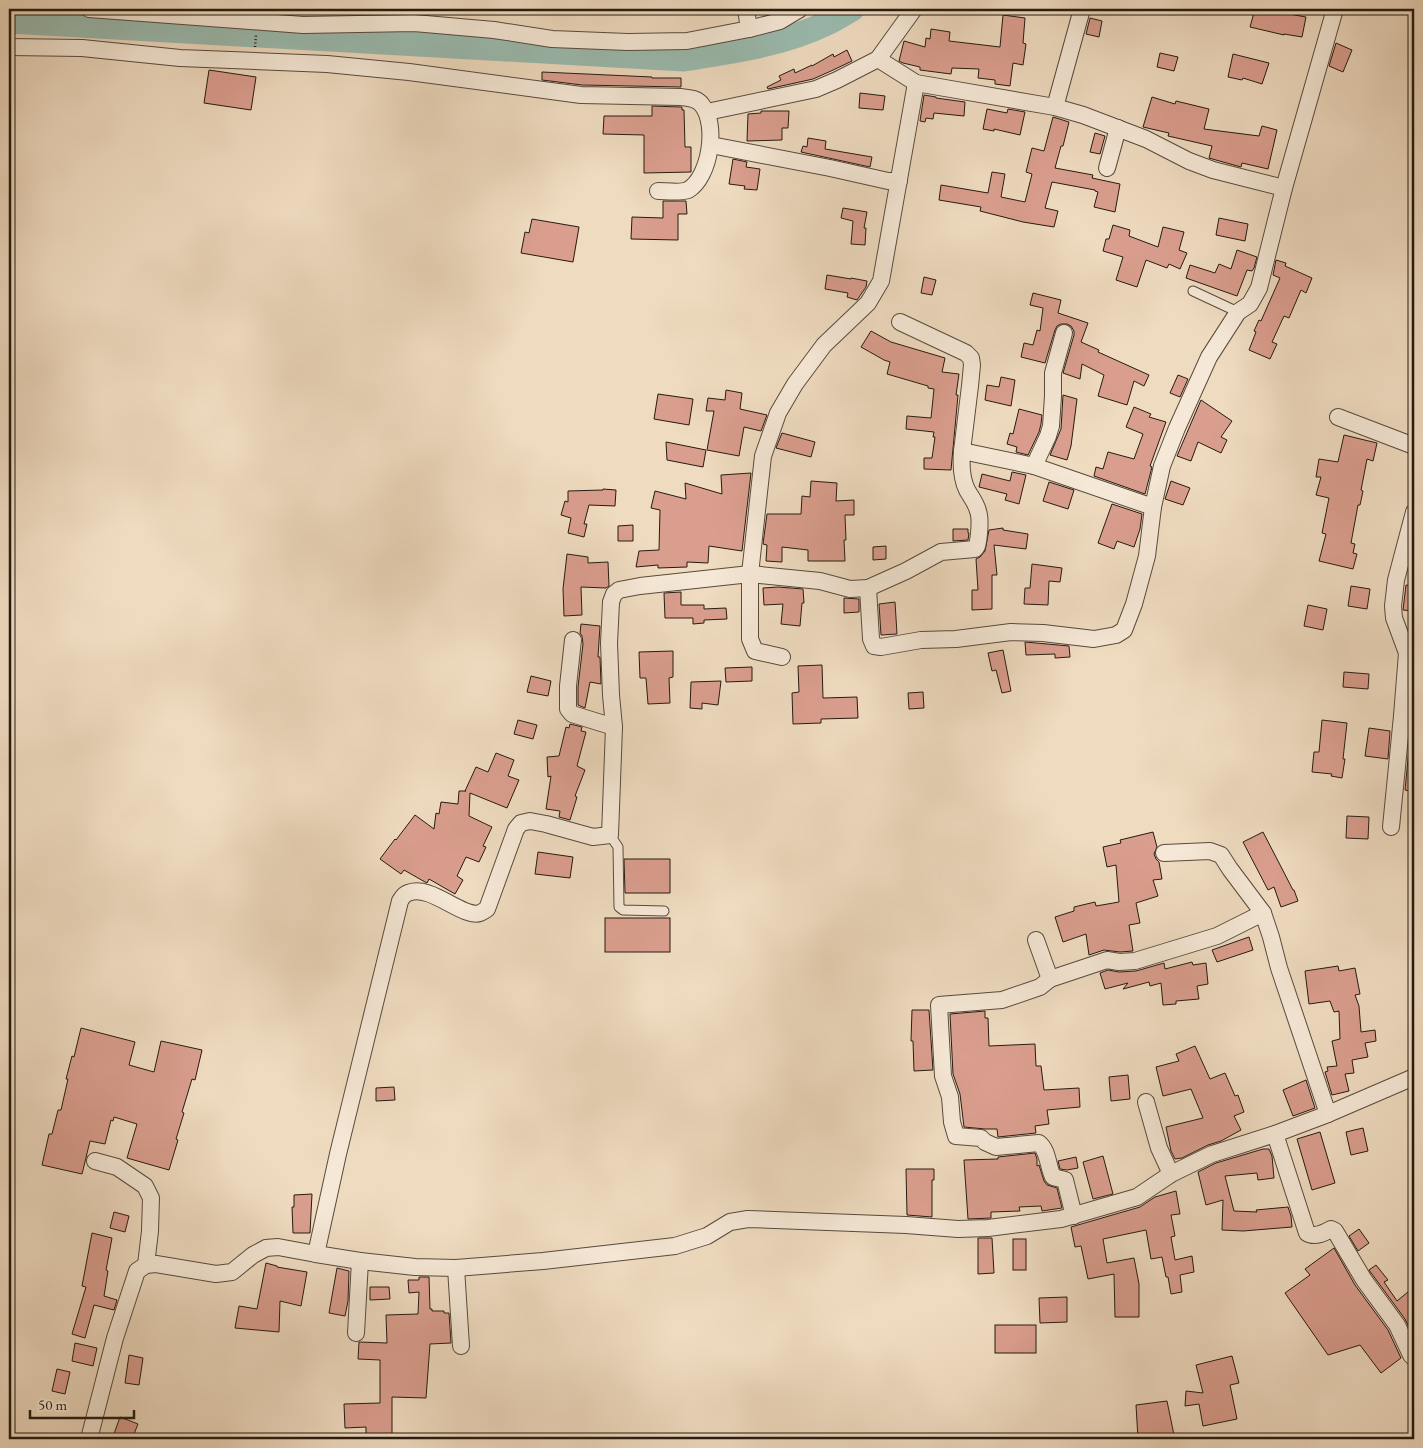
<svg xmlns="http://www.w3.org/2000/svg" width="1423" height="1448" font-family="'EB Garamond',serif">
<style>
.lines{fill:none;stroke-linecap:round;stroke-linejoin:round}
.river{stroke:#9abbaf;stroke-width:25}
.building{fill:#da9e8e;stroke:#261a11}
.service-casing{stroke:#584a3d;stroke-width:11}
.minor-casing{stroke:#584a3d;stroke-width:18}
.path{stroke:#261a11;stroke-width:2.5;stroke-dasharray:1 2.5;stroke-linecap:butt}
.service{stroke:#f5e8d6;stroke-width:9}
.minor{stroke:#f5e8d6;stroke-width:16}
</style>
<rect width="100%" height="100%" fill="#efdbc0"/>
<filter id="stains"><feTurbulence type="fractalNoise" baseFrequency=".004" numOctaves="4"/><feColorMatrix values="0 0 0 0 .2 0 0 0 0 .09 0 0 0 0 .02 0 0 0 .5 -.17"/></filter>
<radialGradient id="worn" r=".72"><stop offset=".6" stop-color="#630" stop-opacity="0"/><stop offset="1" stop-color="#630" stop-opacity=".3"/></radialGradient>
<g class="lines">
<path class="river" d="M9,21L684,59C732,51 781,45 825,24C835,20 843,14 852,9"/>
</g>
<g class="building">
<path d="M1255,9H1291L1289,14L1306,17L1302,37L1284,34V35L1250,27Z"/>
<path d="M1003,15L1025,18L1023,43L1026,44L1023,65L1013,63L1010,86L995,84V80L978,78L979,69L952,68L951,74L920,70V67L903,63L899,61L904,41L925,47L926,38L930,39L931,29L950,32L949,41L1000,47Z"/>
<path d="M1090,18L1102,21L1099,37L1086,34Z"/>
<path d="M1336,43L1352,50L1343,72L1329,66Z"/>
<path d="M847,50L852,61L831,71L813,79L768,89L767,87L781,80L779,76L794,69L795,73L812,65V66L833,54L834,57Z"/>
<path d="M1160,53L1178,57L1174,71L1157,67Z"/>
<path d="M1233,54L1269,63L1262,84L1243,78L1242,80L1228,77Z"/>
<path d="M209,70L256,77L251,110L204,103Z"/>
<path d="M542,72L652,77V78H681V87L582,85L542,80Z"/>
<path d="M860,93L885,96L883,110L859,108Z"/>
<path d="M924,95L936,97V98L965,102L964,116L934,113L933,119L926,118L925,122L920,121Z"/>
<path d="M1152,97L1175,104L1176,101L1209,109L1204,129L1259,136L1262,126L1277,130L1268,169L1242,163L1241,167L1216,160L1209,158L1212,146L1168,136L1169,133L1143,127Z"/>
<path d="M652,106L680,107H682V110H684L685,147H691V172L644,173V135L603,134L604,116H652Z"/>
<path d="M987,109L1007,113L1008,109L1025,112L1020,135L994,129V131L983,129Z"/>
<path d="M761,111H789L788,128H782V140L747,141L748,114L761,113Z"/>
<path d="M1053,117L1069,122L1063,146H1061L1055,168L1093,175L1092,178L1120,184L1115,212L1094,207L1098,192L1095,191V190L1052,182L1045,208L1058,211L1054,227L1023,222L980,211L981,207L939,200L941,185L988,193L992,172L1005,174L1001,197L1025,202L1032,174L1026,172L1032,148L1044,151Z"/>
<path d="M1095,133L1105,136L1100,154L1090,152Z"/>
<path d="M808,138L826,141L825,149L872,157L870,167L801,152L803,146L807,147Z"/>
<path d="M733,159L747,162L746,167L760,169L757,190L744,189L745,186L729,184Z"/>
<path d="M663,201H686L687,214H678V240L631,239L632,217L663,218Z"/>
<path d="M843,208L867,212L864,228H866L865,245L851,244L853,221L841,218Z"/>
<path d="M1219,218L1248,224L1245,241L1216,235Z"/>
<path d="M532,219L579,227L573,262L521,253L525,232L529,233Z"/>
<path d="M1113,225L1130,230L1129,236L1158,247L1163,227L1184,232L1179,250L1187,253L1180,269L1169,264L1167,268L1146,260L1137,287L1116,280L1123,257L1103,251L1106,239H1109Z"/>
<path d="M1237,250L1257,257L1254,268L1252,271L1247,270L1237,296L1186,278L1190,265L1215,273L1219,264L1231,269Z"/>
<path d="M1276,260L1286,263L1285,266L1312,278L1306,293L1301,290L1289,318L1284,316L1272,342L1277,344L1270,359L1249,350L1256,332L1254,331L1259,320L1261,321L1280,278L1273,275Z"/>
<path d="M827,275L851,279V278L867,281L866,287L857,300L847,297L848,293L825,289Z"/>
<path d="M924,277L936,280L932,295L921,293Z"/>
<path d="M1033,293L1061,300L1058,313L1088,323L1081,342L1099,350L1098,352L1149,375L1144,386L1134,381L1127,405L1098,396L1104,375L1082,364L1080,379L1063,373L1074,335V331L1071,326L1067,324H1061L1057,326L1055,330L1045,363L1021,357L1024,343L1033,345L1037,330L1040,331L1043,308L1030,305Z"/>
<path d="M871,331L891,342L945,358L942,372L959,374L956,395H958L951,470L924,469V458H932L935,437H933L934,432L906,429L907,416L931,418L934,389L928,388V386L887,374L890,362L884,360L861,347Z"/>
<path d="M1178,375L1188,379L1180,397L1170,393Z"/>
<path d="M1001,377L1015,380L1011,406L985,400L987,385L999,387Z"/>
<path d="M726,390L742,393L740,409L767,415L761,431L744,427L739,456L707,450L714,411H706L708,398L725,400Z"/>
<path d="M658,394L693,399L689,425L654,419Z"/>
<path d="M1063,395L1077,399L1071,446L1067,460L1050,455L1061,429Z"/>
<path d="M1201,400L1232,421L1221,437L1227,440L1221,453L1198,442L1191,461L1177,456Z"/>
<path d="M1134,407L1151,414L1149,417L1166,422L1150,466L1152,467L1145,494L1094,476L1096,467L1103,469L1108,452L1134,459L1143,434L1126,427Z"/>
<path d="M1019,409L1042,415L1041,424L1039,432L1028,455L1016,452L1017,447L1007,444L1010,433L1013,434Z"/>
<path d="M782,433L815,442L811,457L776,448Z"/>
<path d="M1344,435L1377,443L1373,461L1367,459L1361,490L1363,491L1360,505H1358L1351,543L1355,544L1353,553L1357,554L1353,569L1319,561L1326,534L1322,533L1329,498L1316,495L1321,477H1316L1319,459L1338,462Z"/>
<path d="M666,442L706,450L703,467L667,460Z"/>
<path d="M1012,472L1026,475L1019,504L1005,500L1007,494L979,487L982,474L1010,481Z"/>
<path d="M751,473L742,551L709,546L708,563L687,562V567L658,568V565L636,567L639,551L659,550L660,510L651,508L655,491L686,499L685,483L722,494L721,475Z"/>
<path d="M811,481L837,483L836,501L854,500V515H845L846,540H844L845,561H808V550L782,547V562L766,561L767,545L763,544L767,514H801L802,496L810,497Z"/>
<path d="M1171,481L1190,488L1183,505L1165,499Z"/>
<path d="M1049,482L1074,490L1068,509L1043,501Z"/>
<path d="M603,489L616,490L615,506L589,505L584,524H587L584,537L568,533L571,518L561,515L565,501L568,502V491L603,490Z"/>
<path d="M1112,504L1142,514L1140,529L1134,547L1117,541L1114,549L1098,543Z"/>
<path d="M633,525V541H618V526Z"/>
<path d="M1003,528V530L1028,534L1026,549L994,545L997,575H992V609L972,610V590H978L976,559L980,557L985,551L989,530Z"/>
<path d="M953,529H968V533H969L968,540L953,541Z"/>
<path d="M886,546V559L873,560V547Z"/>
<path d="M567,554L588,557V563L608,562L609,586L606,588L581,587L582,615L564,616L563,589Z"/>
<path d="M1032,564L1062,568L1060,582L1049,581L1048,605L1024,604L1025,588H1030Z"/>
<path d="M1406,585L1414,586V611L1403,610Z"/>
<path d="M1351,586L1370,589L1367,609L1348,606Z"/>
<path d="M778,587L803,589L804,603H802L800,626L781,624L783,604L764,605L763,588Z"/>
<path d="M681,592V605H704V609L726,608L727,619L704,620V623L693,624V618H665L664,593Z"/>
<path d="M844,598L859,599V612L844,613Z"/>
<path d="M895,602L897,634L881,635L879,604Z"/>
<path d="M1308,605L1327,609L1323,630L1304,626Z"/>
<path d="M581,624L600,626L598,657H600L601,684L590,682L585,708L578,705V687L583,644L582,636L580,633Z"/>
<path d="M1025,642L1069,646L1070,657L1055,658V654L1026,655Z"/>
<path d="M1003,650L1011,691L1002,693L996,670L992,671L988,653Z"/>
<path d="M673,651V677L669,678L670,703L648,704L646,678H640L639,652Z"/>
<path d="M822,665L823,698L857,697L858,718L821,719V723L793,724L792,693L799,692L798,666Z"/>
<path d="M752,667V681L726,682L725,668Z"/>
<path d="M1344,672L1369,674L1368,689L1343,687Z"/>
<path d="M531,676L551,681L548,696L527,692Z"/>
<path d="M721,681L718,705L702,703V709L690,708L691,682Z"/>
<path d="M923,692L924,708L909,709L908,693Z"/>
<path d="M518,720L537,725L533,739L514,734Z"/>
<path d="M1322,720L1347,723L1343,759H1345L1342,778L1331,776L1332,774L1312,772L1314,752H1319Z"/>
<path d="M570,724L582,727L581,731L586,732L577,766L585,770L575,796L577,797L570,820L559,817L560,811L546,809L551,776L548,777L547,757L559,756L566,727L569,728Z"/>
<path d="M1369,728L1390,731L1388,759L1365,756Z"/>
<path d="M1411,728H1414V792L1405,790Z"/>
<path d="M496,753L514,760L508,776L519,780L507,808L470,793L469,816L492,827L483,846L486,847L479,862L466,857L457,876L463,880L455,894L429,879L427,883L425,882L404,870L401,874L380,859L395,839L396,840L415,815L434,829L436,813L439,814L441,802L458,804L459,791H466H465L476,767L488,772Z"/>
<path d="M1347,816L1369,817L1368,839L1346,838Z"/>
<path d="M1153,832L1157,847L1154,854L1156,859L1159,862L1162,879L1153,880L1158,896L1136,903L1140,923L1129,925L1133,951L1120,952L1104,950L1089,955L1086,934L1063,942L1055,917L1074,911V907L1095,902L1096,906L1119,902L1116,865L1107,867L1103,847L1121,843L1120,840Z"/>
<path d="M1263,832L1293,890H1294L1298,901L1281,907L1274,887L1268,890L1243,842Z"/>
<path d="M538,852L573,857L570,878L535,874Z"/>
<path d="M624,859H670V893H625Z"/>
<rect x="605" y="918" width="65" height="34"/>
<path d="M1249,937L1253,950L1217,962L1212,950Z"/>
<path d="M1192,962L1193,965L1206,963L1208,984L1197,986L1199,999L1176,1001V1004L1163,1005L1161,983L1150,986L1149,982L1123,989L1128,983L1105,989L1100,973L1108,970L1119,972L1136,971L1164,963L1165,969Z"/>
<path d="M1338,966L1339,971L1355,968L1360,994L1355,995L1359,1006L1361,1032L1375,1030L1376,1041L1365,1043L1368,1057L1352,1060L1354,1073L1345,1074L1349,1091L1332,1095L1325,1072L1328,1071L1327,1067L1337,1066L1332,1041L1340,1039L1339,1011L1334,1012L1330,1001L1309,1004L1305,971Z"/>
<path d="M912,1010H929L933,1070L914,1071L913,1041H911Z"/>
<path d="M985,1011V1018H988L989,1046L1035,1044L1036,1066H1041L1044,1090L1079,1088L1080,1107L1047,1110L1049,1124L1035,1126L1036,1133L998,1137L997,1129H985L964,1127L960,1094L953,1074L950,1014Z"/>
<path d="M81,1028L135,1042L129,1065L154,1072L161,1041L202,1050L195,1080L192,1079L182,1112L184,1113L176,1139L178,1140L169,1170L127,1158L137,1124L114,1117L113,1121L111,1120L105,1144L90,1141L82,1174L42,1165L49,1134H52L58,1110H61L68,1079H66L72,1056L74,1057Z"/>
<path d="M1195,1046L1210,1079L1225,1073L1235,1096L1238,1095L1244,1112L1234,1116L1241,1130L1221,1141L1208,1145L1182,1158L1175,1159L1171,1151L1166,1127L1203,1118L1191,1089L1163,1096L1156,1067L1179,1061L1176,1054Z"/>
<path d="M1128,1075L1130,1099L1111,1101L1109,1077Z"/>
<path d="M1306,1080L1315,1108L1293,1116L1283,1090Z"/>
<path d="M394,1087L395,1100L376,1101V1088Z"/>
<path d="M1363,1128L1368,1151L1351,1155L1346,1132Z"/>
<path d="M1320,1132L1335,1183L1312,1190L1297,1139Z"/>
<path d="M1263,1149H1269L1272,1156L1274,1178L1258,1180L1257,1173L1225,1176L1234,1211L1257,1212L1256,1210L1288,1207L1291,1216L1292,1227L1243,1231L1222,1230L1223,1200L1206,1205L1198,1172L1216,1163Z"/>
<path d="M1035,1153L1037,1159V1166L1039,1165L1044,1181L1047,1185L1057,1188L1062,1208L1042,1211L1041,1206L1019,1207L1020,1211L991,1212V1218L968,1219L964,1160L998,1159V1157Z"/>
<path d="M1103,1156L1113,1194L1093,1199L1083,1162Z"/>
<path d="M1076,1157L1078,1168L1067,1170L1060,1169L1058,1161Z"/>
<path d="M906,1169H934V1180H932V1217L907,1215Z"/>
<path d="M1176,1191L1180,1214L1171,1215L1175,1236L1171,1237L1175,1260L1192,1256L1194,1272L1180,1275L1182,1292L1171,1294L1168,1277H1166L1162,1257L1151,1259L1146,1230L1103,1239L1107,1263L1134,1258L1139,1284V1317H1115L1114,1274L1088,1279L1081,1246L1075,1247L1071,1227L1140,1207L1155,1197Z"/>
<path d="M312,1194L310,1233H293L292,1207H294V1195Z"/>
<path d="M114,1212L129,1216L125,1232L110,1228Z"/>
<path d="M1359,1229L1369,1243L1358,1251L1349,1236Z"/>
<path d="M92,1233L112,1238L106,1270L108,1271L104,1296L117,1300L114,1310L94,1305L85,1338L72,1334L86,1287L82,1286Z"/>
<path d="M978,1238H992L994,1273L978,1274Z"/>
<rect x="1013" y="1239" width="13" height="31"/>
<path d="M1334,1248L1355,1285L1388,1330L1401,1358L1381,1373L1360,1345L1328,1355L1285,1293L1310,1275L1305,1269Z"/>
<path d="M266,1263L277,1266V1267L307,1272L301,1306L280,1301L279,1332L235,1328L239,1306L257,1309Z"/>
<path d="M1376,1265L1388,1280L1384,1282L1397,1301L1414,1287V1338L1405,1319L1369,1270Z"/>
<path d="M337,1268L349,1271L348,1301L345,1316L329,1313Z"/>
<path d="M419,1277H429L430,1309H432V1311H444V1313H449L451,1343L430,1344L426,1398L392,1397V1435H366V1427L345,1428L344,1404L380,1403V1360L358,1359L359,1342L387,1343L386,1315L418,1314L419,1292L409,1293L408,1280H419Z"/>
<path d="M370,1287H389L390,1299L370,1300Z"/>
<path d="M1067,1297V1322L1040,1323L1039,1298Z"/>
<rect x="995" y="1325" width="41" height="28"/>
<path d="M75,1343L97,1348L93,1366L72,1361Z"/>
<path d="M129,1355L143,1358L139,1385L125,1383Z"/>
<path d="M1232,1356L1239,1383L1230,1385L1237,1419L1203,1426L1199,1404L1185,1406L1186,1391L1203,1393L1196,1365Z"/>
<path d="M57,1369L70,1372L65,1394L52,1391Z"/>
<path d="M1167,1401L1174,1435L1138,1439L1136,1405Z"/>
<path d="M120,1417L138,1424L132,1439H129L114,1434Z"/>
</g>
<g class="lines">
<defs>
<g id="service">
<path d="M1193,291L1238,312"/>
<path d="M610,835L618,847L619,907L623,910L664,911"/>
</g>
<g id="minor">
<path d="M89,9L303,25L414,23L494,30L552,39L628,42L687,41L749,29L780,21L800,9"/>
<path d="M746,9L749,29"/>
<path d="M9,47L82,48L180,58L327,64L409,72L581,95L681,97C689,98 697,98 702,105C718,125 710,177 688,190C682,193 665,191 658,191"/>
<path d="M878,59L916,83L1055,107L1083,115L1146,139L1189,161L1213,170L1284,188"/>
<path d="M1055,107L1082,9"/>
<path d="M707,112L816,89L837,80L878,59L914,9"/>
<path d="M711,145L830,168L888,181H899"/>
<path d="M1107,168L1118,128"/>
<path d="M900,322L966,353L971,358L972,365L970,386L962,451"/>
<path d="M1338,417L1414,446"/>
<path d="M1034,466L1048,436L1051,426L1053,396V373L1064,333"/>
<path d="M1414,512L1396,580L1393,606L1394,618L1407,653L1402,716L1414,718"/>
<path d="M868,588L906,571L941,552L975,549L977,546C979,538 981,519 978,511C976,503 971,497 967,490C961,478 961,464 962,451L1034,466L1153,507"/>
<path d="M573,640L568,686V709L572,714L614,727"/>
<path d="M782,657L755,651L750,639V574L763,456L778,413L795,384L824,345L868,303L881,281L916,83"/>
<path d="M1391,827L1402,716"/>
<path d="M1164,853L1210,851L1221,855L1230,869L1263,913L1271,937L1279,968L1328,1114"/>
<path d="M1036,940L1050,979L1107,960L1119,962L1135,961L1217,936L1263,913"/>
<path d="M1050,979L1040,987L1002,1000L939,1005L943,1076L950,1097L952,1122L956,1136L981,1138L985,1142L996,1147L1039,1143C1048,1150 1048,1167 1053,1177L1065,1180L1074,1216"/>
<path d="M1146,1102L1159,1148L1171,1174"/>
<path d="M1275,1134L1307,1233C1315,1238 1324,1233 1331,1229L1335,1231L1364,1280L1397,1325L1411,1355L1414,1358"/>
<path d="M95,1161L117,1167L145,1186L151,1198L150,1231L146,1265"/>
<path d="M316,1254L338,1154L400,901C402,898 404,894 408,893C430,883 463,919 480,913C483,912 485,910 487,909L516,829L521,823L530,821L546,824L593,837L610,835L614,727L611,695L609,643L611,602L614,594L619,590L640,586L750,574L820,581L850,589L868,588L871,639L874,646L881,647L921,640L956,639L1011,632L1043,633L1094,639L1116,635L1124,630L1134,604L1147,556L1153,507L1162,466L1177,428L1209,357L1238,312L1250,304L1259,288L1284,188L1335,9"/>
<path d="M456,1268L461,1346"/>
<path d="M356,1333L360,1261"/>
<path d="M89,1439L115,1338L137,1271L146,1265L156,1264L216,1274L232,1272L253,1255L266,1248L278,1247L316,1254L360,1261L415,1267L456,1268L543,1261L675,1246L707,1236L730,1222L748,1219L906,1225L958,1229L988,1228L1061,1219L1137,1197L1171,1174L1212,1154L1275,1134L1328,1114L1414,1077"/>
</g>
</defs>
<use href="#service" class="service-casing"/>
<use href="#minor" class="minor-casing"/>
<path class="path" d="M255,47L256,35"/>
<use href="#service" class="service"/>
<use href="#minor" class="minor"/>
</g>
<rect width="1423" height="1448" fill="none" stroke="#efdbc0" stroke-width="30"/>
<rect x="10" y="10" width="1403" height="1428" fill="none" stroke="#261a11" stroke-width="2.5"/>
<rect x="15" y="15" width="1393" height="1418" fill="none" stroke="#261a11"/>
<path d="M30 1410v8h104v-8" fill="none" stroke="#261a11" stroke-width="2.5"/>
<text x="38" y="1410" font-size="15" fill="#261a11" stroke="#f5e8d6" stroke-width="4" paint-order="stroke">50 m</text>
<rect width="100%" height="100%" filter="url(#stains)"/>
<rect width="100%" height="100%" fill="url(#worn)"/>
</svg>
